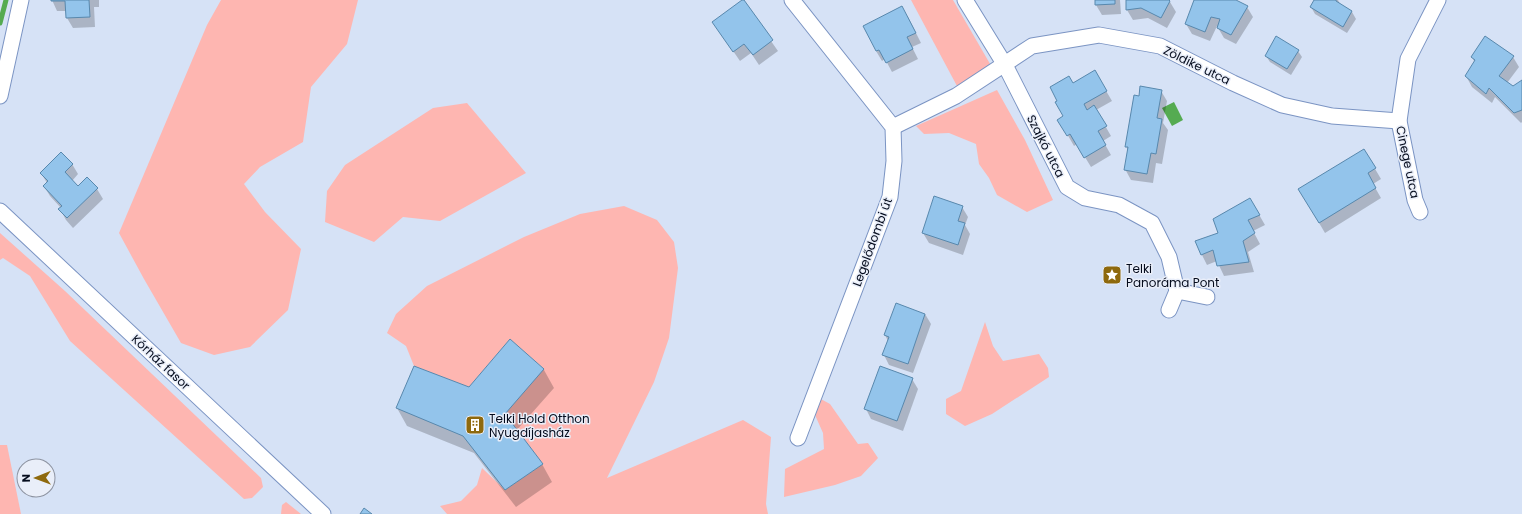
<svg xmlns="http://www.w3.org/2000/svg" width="1522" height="514" font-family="Poppins,sans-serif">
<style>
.green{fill:#feb6b1}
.water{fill:#55ab51}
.shadow{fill:#0003}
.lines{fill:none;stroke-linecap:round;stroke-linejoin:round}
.stream{stroke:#55ab51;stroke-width:5}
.building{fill:#93c4eb;stroke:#5888ad}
.minor-casing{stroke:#7b94c3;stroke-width:17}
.minor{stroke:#fff;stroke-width:15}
.labels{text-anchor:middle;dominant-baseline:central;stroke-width:3;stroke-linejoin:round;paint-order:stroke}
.street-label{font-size:12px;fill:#040b1c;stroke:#e9eef9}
.poi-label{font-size:12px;fill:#040b1c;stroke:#e9eef9;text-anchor:start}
</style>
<rect width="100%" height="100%" fill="#d6e2f6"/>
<g class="green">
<path d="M221,0H358L347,44L311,87L303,142L260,167L244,184L265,212L301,249L288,310L250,347L214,355L181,343L144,279L119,233L207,25Z"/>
<path d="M911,0H953L993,69L957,86Z"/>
<path d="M997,90L1025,140L1053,200L1027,212L997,195L989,178L979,164L976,144L949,133L924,134L916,126Z"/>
<path d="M467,103L526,173L440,221L403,217L374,242L325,222L327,191L345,165L433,108Z"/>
<path d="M624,206L657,220L674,242L678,268L669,338L654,382L607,478L743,420L771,437L766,504L768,514H447L440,506L461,501L477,485L482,468L505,490L543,464L505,414L543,368L510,339L469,387L414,366L406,346L387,333L396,314L427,286L524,237L580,214Z"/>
<path d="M0,233L65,291L261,478L263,487L252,498L244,499L70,341L30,276L3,258L0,260Z"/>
<path d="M985,322L993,346L1003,361L1039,354L1048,368L1049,377L992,414L965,426L946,414V399L961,391Z"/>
<path d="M819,398L830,404L858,444L868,443L878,458L861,476L835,485L784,497L785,469L824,449L823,433L815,415Z"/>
<path d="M0,445H7L21,514H0Z"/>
<path d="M286,502L301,514H281L282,505Z"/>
</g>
<path class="water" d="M1174,102L1183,120L1172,126L1162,108Z"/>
<g class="shadow">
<path d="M52,0H99V7H94L95,27L73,28L67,18V11H57Z"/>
<path d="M1096,0H1120L1121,14L1102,15L1096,5Z"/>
<path d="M1127,0H1167L1170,2L1176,12L1167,28L1148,18L1133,20L1127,10Z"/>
<path d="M1195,0H1234L1247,7L1253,17L1236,44L1224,38L1217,26L1210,41L1192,34L1186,24Z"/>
<path d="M1315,0H1338L1341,6L1352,12L1356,19L1347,33L1315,14L1311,7Z"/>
<path d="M743,1L778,51L759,65L751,53L740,61L713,22Z"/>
<path d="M908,17L921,43L912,47L918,59L892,72L885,59L882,61L876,51Z"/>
<path d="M1485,38L1513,57L1519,67L1507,83L1513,87L1522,81V122L1521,123L1495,97L1492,103L1472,87L1466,76L1475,63L1472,57Z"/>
<path d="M1298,51L1302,57L1291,75L1270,62L1266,56Z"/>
<path d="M1095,72L1112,101L1096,110L1111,136L1103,141L1111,155L1091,167L1077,144L1074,146L1059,120L1064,117L1073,85Z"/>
<path d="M1161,91L1167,101L1163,123L1168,130L1162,164L1156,163L1153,183L1131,180L1125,169L1128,151L1126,146L1140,97Z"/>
<path d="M1364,150L1381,179L1373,184L1381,198L1325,233L1305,199Z"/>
<path d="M72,164L78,174L72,181L78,187L97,189L103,199L73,228L66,220L60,209L61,208L50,196L44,186L47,183L41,173Z"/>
<path d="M1250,199L1265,225L1253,231L1260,244L1248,252L1254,272L1224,276L1217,261L1207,265L1202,255Z"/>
<path d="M962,207L968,217L965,225L970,234L963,255L929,243L923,233Z"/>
<path d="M925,314L931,324L913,373L889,365L884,355L888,341L885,335Z"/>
<path d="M510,340L544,370L554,388L516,431L542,464L552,482L516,507L474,453L407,426L397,408L470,388Z"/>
<path d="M912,379L918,389L903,431L871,419L866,409Z"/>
</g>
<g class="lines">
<path class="stream" d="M0,23L6,0"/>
</g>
<g class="building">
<path d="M51,0H89L90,17L66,18L65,1H51Z"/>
<path d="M742,0H744L773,40L753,55L744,44L733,52L712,22Z"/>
<path d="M1095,0H1115V4L1095,5Z"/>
<path d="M1126,0H1169L1170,1L1161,18L1141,8L1126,10Z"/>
<path d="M1194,0H1236L1248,6L1231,35L1217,28L1220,19L1211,17L1205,32L1185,24Z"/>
<path d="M1314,0H1336V1L1352,11L1343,27L1310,7Z"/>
<path d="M902,6L916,33L907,37L913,49L886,63L879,50L876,51L863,26Z"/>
<path d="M1276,36L1299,50L1287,69L1265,56Z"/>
<path d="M1485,36L1514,56L1499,76L1513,86L1522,80V110L1514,113L1489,88L1486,94L1465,76L1475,60L1471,57Z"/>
<path d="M1095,70L1107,91L1084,104L1087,110L1094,105L1107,126L1098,131L1106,145L1084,158L1070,134L1067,136L1057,120L1063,116L1055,102L1057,101L1050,87L1069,76L1073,83Z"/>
<path d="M1140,86L1162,90L1157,118L1162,119L1156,154L1151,153L1147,174L1124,170L1128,147H1125L1134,95L1139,96Z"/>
<path d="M1364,149L1376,168L1368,173L1376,188L1319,223L1298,189Z"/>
<path d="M61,152L73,164L65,172L78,186L87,177L98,188L67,218L58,209L62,206L43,186L48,181L40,173Z"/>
<path d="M934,196L963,206L958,221L965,223L958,245L922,233Z"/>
<path d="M1250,198L1260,215L1248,220L1255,233L1243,241L1249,262L1217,266L1213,250L1201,255L1195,241L1218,233L1213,219Z"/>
<path d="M896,303L925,314L908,364L882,355L889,337L884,335Z"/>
<path d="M510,339L544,369L505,414L543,464L505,490L463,436L396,408L414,366L469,387Z"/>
<path d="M880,366L913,378L897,421L864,409Z"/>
<path d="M364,508L372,514H360Z"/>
</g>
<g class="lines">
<defs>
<g id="minor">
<path d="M792,0L893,127L894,161L890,197L798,438"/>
<path d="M965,0L1005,65L1067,187L1085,198L1119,205L1152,223L1169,257L1177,291L1169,310"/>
<path d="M0,96L21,0"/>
<path d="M893,127L956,96L1032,46L1099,35L1160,46L1233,83L1282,105L1332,116L1399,121"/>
<path d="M0,211L323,514"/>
<path d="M1420,212L1415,200L1399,121L1408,59L1438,0"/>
<path d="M1177,291L1207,297"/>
</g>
</defs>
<use href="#minor" class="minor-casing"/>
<use href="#minor" class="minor"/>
</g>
<defs>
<symbol id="sight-square" viewBox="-11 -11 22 22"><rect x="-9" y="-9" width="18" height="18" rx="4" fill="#8e690d" stroke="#e9eef9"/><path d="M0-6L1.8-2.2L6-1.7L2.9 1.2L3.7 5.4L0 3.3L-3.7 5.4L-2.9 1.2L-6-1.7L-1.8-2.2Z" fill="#fff"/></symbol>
<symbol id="building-square" viewBox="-11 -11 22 22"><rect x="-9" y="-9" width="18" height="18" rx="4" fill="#8e690d" stroke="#e9eef9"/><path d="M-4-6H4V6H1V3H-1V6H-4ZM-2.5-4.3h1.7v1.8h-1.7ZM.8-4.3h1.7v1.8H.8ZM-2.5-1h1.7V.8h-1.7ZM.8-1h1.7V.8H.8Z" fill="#fff"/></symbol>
</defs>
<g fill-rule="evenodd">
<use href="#sight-square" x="1101" y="264" width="22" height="22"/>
<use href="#building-square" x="464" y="414" width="22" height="22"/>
</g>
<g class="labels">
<g class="street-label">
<text transform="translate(1197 65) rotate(26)">Zöldike utca</text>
<text transform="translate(1046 146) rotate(63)">Szajkó utca</text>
<text transform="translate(1408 162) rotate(78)">Cinege utca</text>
<text transform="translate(872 242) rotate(-70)">Legelődombi út</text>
<text transform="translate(161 362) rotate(43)">Kórház fasor</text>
</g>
<g class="poi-label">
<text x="1126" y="268">Telki<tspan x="1126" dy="14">Panoráma Pont</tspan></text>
<text x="489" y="418">Telki Hold Otthon<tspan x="489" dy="14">Nyugdíjasház</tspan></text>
</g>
</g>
<g transform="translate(36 478) rotate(269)"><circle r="19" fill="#e9eef9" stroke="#8d93a1"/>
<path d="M0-3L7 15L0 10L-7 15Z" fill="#8e690d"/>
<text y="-6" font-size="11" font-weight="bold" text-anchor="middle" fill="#040b1c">N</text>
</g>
</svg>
